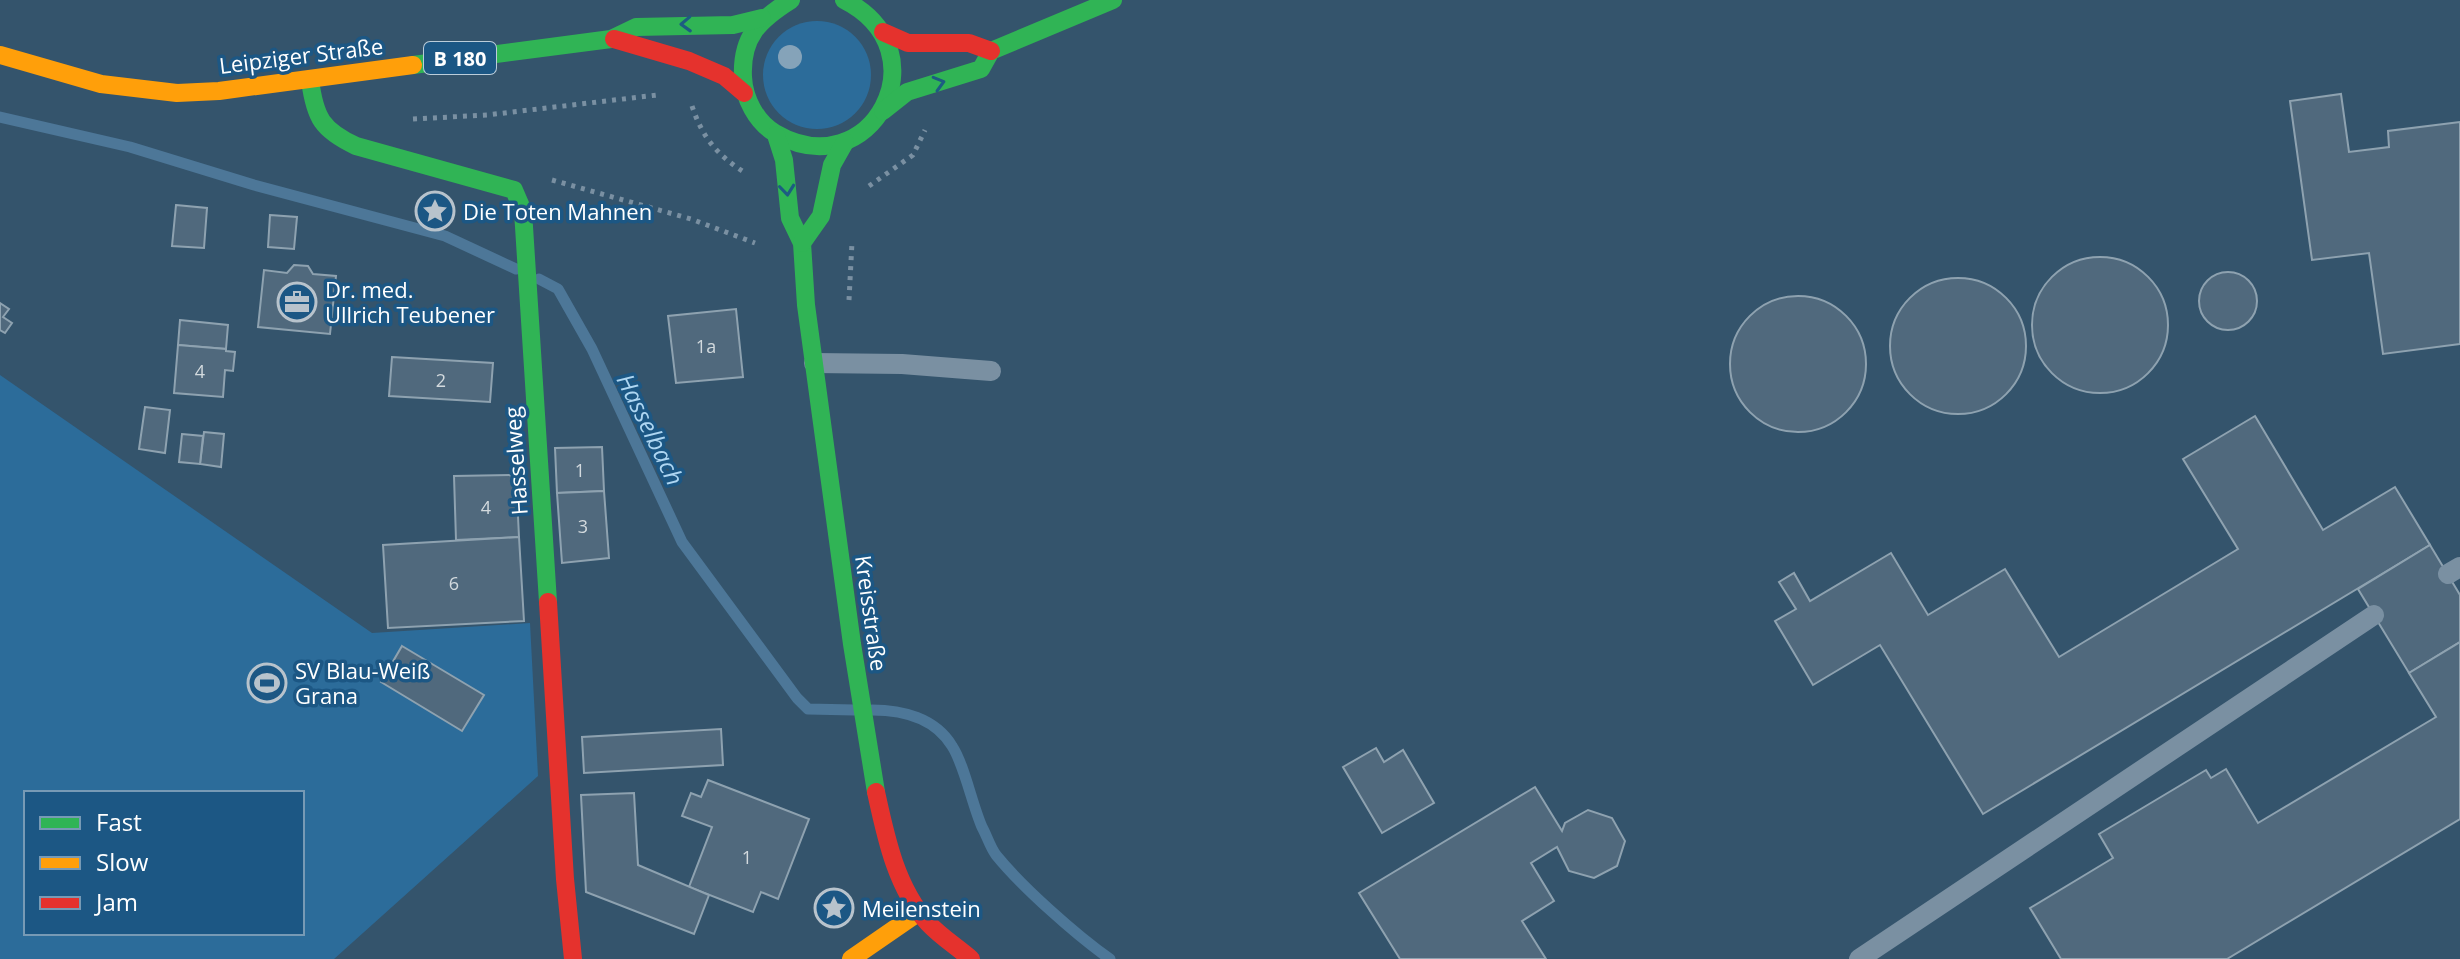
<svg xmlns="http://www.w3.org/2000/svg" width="2460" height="959" font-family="'Open Sans',sans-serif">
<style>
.green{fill:#2c6c9a;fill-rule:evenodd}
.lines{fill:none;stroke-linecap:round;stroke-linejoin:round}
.stream{stroke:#4d7798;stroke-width:11}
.building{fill:#50697d;stroke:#8ea2b0;stroke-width:2}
.path{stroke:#7a90a2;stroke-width:5;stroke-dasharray:4 6;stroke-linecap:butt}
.lane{stroke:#7a90a2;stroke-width:20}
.fast{stroke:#30b455;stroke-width:18}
.slow{stroke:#ff9f0a;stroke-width:18}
.jam{stroke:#e5322d;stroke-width:18}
.tree{fill:#85a3b9}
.oneway{stroke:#1d5c82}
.labels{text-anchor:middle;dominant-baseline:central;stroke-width:7;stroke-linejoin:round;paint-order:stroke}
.number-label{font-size:18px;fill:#d3dade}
.shield{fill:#1c5784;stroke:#bbcdda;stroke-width:2}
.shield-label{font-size:20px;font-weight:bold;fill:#fff}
.street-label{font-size:22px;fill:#fff;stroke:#1c5784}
.poi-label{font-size:22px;fill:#fff;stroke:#1c5784;text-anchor:start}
.water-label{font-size:24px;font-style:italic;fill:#aed6f2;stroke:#1c5784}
</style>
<rect width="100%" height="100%" fill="#34546c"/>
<g class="green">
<circle cx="817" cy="75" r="54"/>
<path d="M0,375L372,633L530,623L538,776L334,959H0ZM26,793H302V933H26Z"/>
</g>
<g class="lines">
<g class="stream">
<path d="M0,117L130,147L254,185L445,236L516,269"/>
<path d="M539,279L558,289L592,349L682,542L797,698L808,709L854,710"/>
<path d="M872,710C902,710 935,718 952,746C964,764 972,804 982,827C987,836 990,847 996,855C1022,887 1076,935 1110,959"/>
</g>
</g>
<g class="building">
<path d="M2341,94L2349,152L2389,147L2388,131L2460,122V344L2383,354L2369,253L2312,260L2290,101Z"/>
<path d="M176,205L207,208L204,248L172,246Z"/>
<path d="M270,215L297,217L294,249L268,247Z"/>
<circle cx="2100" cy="325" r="68"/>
<path d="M294,265L308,266L313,274L336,276L330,334L258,327L264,270L287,273Z"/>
<circle cx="2228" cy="301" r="29"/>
<circle cx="1958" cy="346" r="68"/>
<circle cx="1798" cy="364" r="68"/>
<path d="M0,303L9,309L3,317L12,323L5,333L0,330Z"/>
<path d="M736,309L743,377L676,383L668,316Z"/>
<path d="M180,320L228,325L226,349L178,345Z"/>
<path d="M178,345L226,349V351L235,352L233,371L225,370L223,397L174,393Z"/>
<path d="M392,357L493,363L490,402L389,396Z"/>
<path d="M145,407L170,410L165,453L139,449Z"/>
<path d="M2255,416L2323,530L2395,487L2430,545L1983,814L1880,645L1813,685L1775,621L1796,609L1779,582L1794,573L1810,601L1891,553L1928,615L2005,569L2059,657L2238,549L2183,459Z"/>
<path d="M204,432L224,434L221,467L200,464Z"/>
<path d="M182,434L203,436L200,464L179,462Z"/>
<path d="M602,447L604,491L557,493L555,448Z"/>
<path d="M516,475L519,537L456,540L454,476Z"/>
<path d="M604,491L609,558L562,563L557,493Z"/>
<path d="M519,537L524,621L388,628L383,545Z"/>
<path d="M2430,545L2460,595V642L2409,673L2358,589Z"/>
<path d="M2460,642V819L2227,959H2061L2030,908L2113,858L2099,834L2206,770L2211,778L2226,769L2258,823L2436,717L2409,673Z"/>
<path d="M402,646L484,695L462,731L381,682Z"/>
<path d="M721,729L723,765L584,773L582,737Z"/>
<path d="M1376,748L1384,762L1403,750L1434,803L1382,833L1343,767Z"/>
<path d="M708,780L809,819L778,899L761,892L753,912L689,887L712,827L682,816L691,793L701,797Z"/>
<path d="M1535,787L1562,831L1565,823L1588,810L1612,818L1625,841L1617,866L1594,878L1569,871L1557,847L1531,863L1554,901L1522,921L1546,959H1400L1359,893Z"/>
<path d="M634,793L638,865L709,895L694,934L586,892L581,795Z"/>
</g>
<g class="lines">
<g class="path">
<path d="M692,106C703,139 718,156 747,174"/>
<path d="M413,119L487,115L657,95"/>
<path d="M552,180L691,219L755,243"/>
<path d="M869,186L913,155L925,130"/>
<path d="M849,300L852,242"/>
</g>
<g class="lane">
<path d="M814,363L902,364L991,371"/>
<path d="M2448,574L2460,567"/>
<path d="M1859,959L2374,615"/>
</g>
<g class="fast">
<path d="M791,0C759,20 741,37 743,77C744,98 756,122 775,133C871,189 945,51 844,0"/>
<path d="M413,65L611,39L636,27L733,25L762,18"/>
<path d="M310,80C315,118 322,130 356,146L514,190L523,211L548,602"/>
<path d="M883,111L907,92L981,69L991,51L1113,0"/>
<path d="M776,135L784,160L790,218L802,243L806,305L852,644L876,792"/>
<path d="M802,243L821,216L832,165L845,142"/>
</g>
<g class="slow">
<path d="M0,55L101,84L177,93L219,91L413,65"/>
<path d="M851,959L919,912"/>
</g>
<g class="jam">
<path d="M883,32L908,43H969L991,51"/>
<path d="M614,39L689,61L724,76L744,93"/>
<path d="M548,602L565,879L573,959"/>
<path d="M876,792C886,838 896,887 928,923C940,936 957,947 971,959"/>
</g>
</g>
<circle class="tree" cx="790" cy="57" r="12"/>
<defs><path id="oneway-chevron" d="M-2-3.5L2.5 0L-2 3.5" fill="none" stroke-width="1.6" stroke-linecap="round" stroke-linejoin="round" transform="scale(2)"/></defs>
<g class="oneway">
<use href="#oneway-chevron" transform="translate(686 24) rotate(178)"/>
<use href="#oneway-chevron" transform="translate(939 83) rotate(-16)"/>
<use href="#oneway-chevron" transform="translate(787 190) rotate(84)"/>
</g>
<defs>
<symbol id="sight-ring" viewBox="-11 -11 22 22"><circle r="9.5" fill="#1c5784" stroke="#b8c3cc" stroke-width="1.5"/><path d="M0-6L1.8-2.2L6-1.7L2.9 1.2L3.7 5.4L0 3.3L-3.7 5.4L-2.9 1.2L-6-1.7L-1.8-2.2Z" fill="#b8c3cc"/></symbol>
<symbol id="office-ring" viewBox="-11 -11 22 22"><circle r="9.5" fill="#1c5784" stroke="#b8c3cc" stroke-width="1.5"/><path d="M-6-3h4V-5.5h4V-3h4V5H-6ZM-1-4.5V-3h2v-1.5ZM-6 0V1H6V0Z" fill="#b8c3cc"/></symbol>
<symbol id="stadium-ring" viewBox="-11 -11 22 22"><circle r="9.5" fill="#1c5784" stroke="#b8c3cc" stroke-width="1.5"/><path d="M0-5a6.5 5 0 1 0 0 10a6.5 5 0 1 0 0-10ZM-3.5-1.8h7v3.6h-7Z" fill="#b8c3cc"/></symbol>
</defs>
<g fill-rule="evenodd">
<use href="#sight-ring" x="413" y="189" width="44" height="44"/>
<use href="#office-ring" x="275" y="280" width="44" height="44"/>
<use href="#stadium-ring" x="245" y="661" width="44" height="44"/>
<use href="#sight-ring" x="812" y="886" width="44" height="44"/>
</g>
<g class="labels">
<g class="number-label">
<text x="706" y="346">1a</text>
<text x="200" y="371">4</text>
<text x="441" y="380">2</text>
<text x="580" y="470">1</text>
<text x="486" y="507">4</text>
<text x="583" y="526">3</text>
<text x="454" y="583">6</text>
<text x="747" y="857">1</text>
</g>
<rect class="shield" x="424" y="42" width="72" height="32" rx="6"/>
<g class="shield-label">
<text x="460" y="58">B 180</text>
</g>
<g class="street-label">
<text transform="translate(301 55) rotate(-7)">Leipziger Straße</text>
<text transform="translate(515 461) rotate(-94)">Hasselweg</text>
<text transform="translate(872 613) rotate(82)">Kreisstraße</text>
</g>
<g class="poi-label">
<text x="463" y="211">Die Toten Mahnen</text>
<text x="325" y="289">Dr. med.<tspan x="325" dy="25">Ullrich Teubener</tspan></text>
<text x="295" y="670">SV Blau-Weiß<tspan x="295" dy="25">Grana</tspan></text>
<text x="862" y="908">Meilenstein</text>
</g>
<g class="water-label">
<text transform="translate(651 429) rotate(64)">Hasselbach</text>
</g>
</g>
<rect x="24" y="791" width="280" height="144" fill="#1c5784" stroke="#779ab5" stroke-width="2"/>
<rect x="40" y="817" width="40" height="12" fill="#30b455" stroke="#779ab5" stroke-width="2"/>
<text x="96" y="831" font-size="24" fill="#ffffff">Fast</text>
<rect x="40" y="857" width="40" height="12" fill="#ff9f0a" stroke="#779ab5" stroke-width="2"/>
<text x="96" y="871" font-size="24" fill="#ffffff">Slow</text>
<rect x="40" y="897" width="40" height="12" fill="#e5322d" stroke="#779ab5" stroke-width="2"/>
<text x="96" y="911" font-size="24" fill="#ffffff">Jam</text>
</svg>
